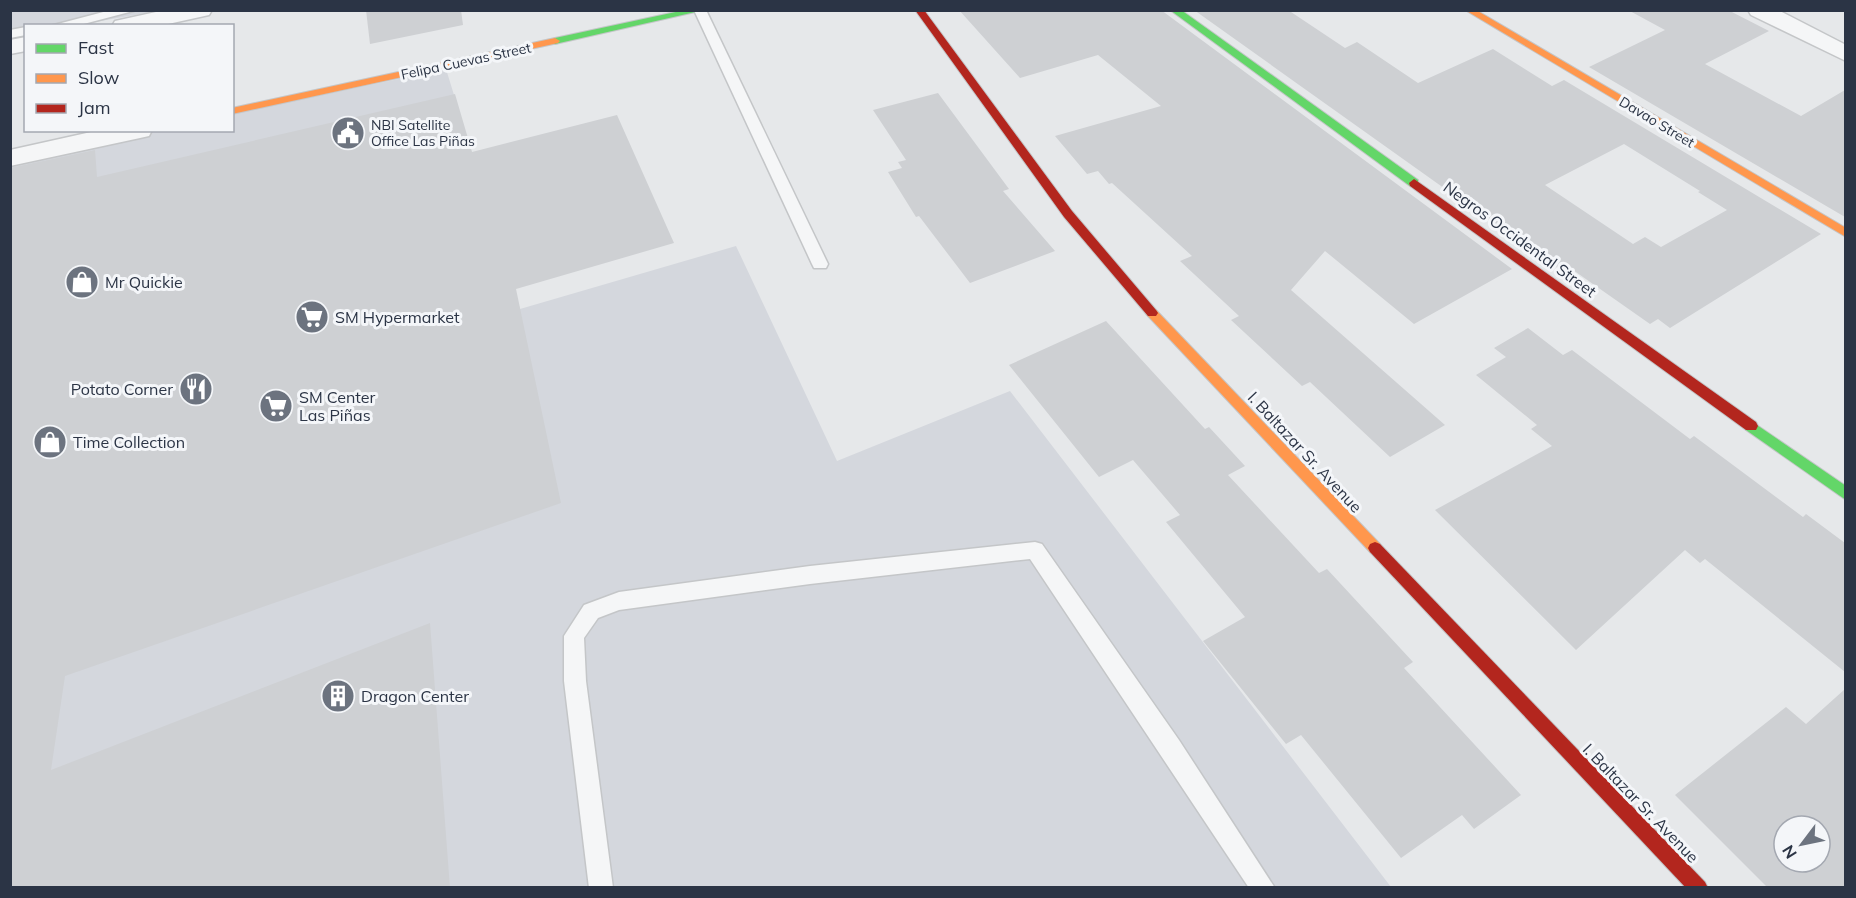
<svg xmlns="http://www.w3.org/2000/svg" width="1856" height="898" font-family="Mulish,sans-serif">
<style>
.built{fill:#d4d7dd}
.building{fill:#ced0d3;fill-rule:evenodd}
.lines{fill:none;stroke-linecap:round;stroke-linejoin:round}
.lane-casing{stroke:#c4c6c8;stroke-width:3}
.street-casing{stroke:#c4c6c8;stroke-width:3}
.fast-casing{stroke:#c4c6c8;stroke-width:2}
.slow-casing{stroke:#c4c6c8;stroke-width:2}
.jam-casing{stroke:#c4c6c8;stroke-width:2}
.lane{fill:#f5f6f7;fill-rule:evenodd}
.street{fill:#f5f6f7;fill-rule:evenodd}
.fast{fill:#63d668;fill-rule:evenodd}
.slow{fill:#ff974d;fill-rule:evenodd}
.jam{fill:#b3261e;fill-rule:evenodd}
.labels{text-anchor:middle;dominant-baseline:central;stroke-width:6;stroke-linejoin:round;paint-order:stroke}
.far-street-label{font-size:14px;fill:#2b3445;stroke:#f4f6f9}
.far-poi-label{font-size:14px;fill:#2b3445;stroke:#f4f6f9;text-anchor:start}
.street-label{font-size:16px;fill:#2b3445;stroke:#f4f6f9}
.poi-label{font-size:16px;fill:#2b3445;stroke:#f4f6f9;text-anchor:start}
</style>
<rect width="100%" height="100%" fill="#e6e8ea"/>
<g class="built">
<path d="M11,11H157L78,25L26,26L25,36L11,38Z"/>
<path d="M446,69L520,309L736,246L837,461L1010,391L1391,887H11L10,162L157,131L232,130L233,114Z"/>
</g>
<g class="building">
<path d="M366,10H461L463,25L370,44Z"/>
<path d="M959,10H1161L1512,269L1414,324L1325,251L1291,290L1445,425L1390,457L1310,382L1302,386L1231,320L1239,316L1180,261L1192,256L1112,183L1109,184L1098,171L1087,174L1055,136L1161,106L1098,55L1020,78Z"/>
<path d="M1194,10H1288L1345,48L1357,42L1418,83L1493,49L1552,86L1564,80L1821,234L1670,328L1658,319L1650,324L1573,270L1567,273L1538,255ZM1624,144L1700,191L1698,192L1727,210L1661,247L1645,237L1633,244L1545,185Z"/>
<path d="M1628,10H1728L1769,31L1705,64L1801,116L1845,90V217L1589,67L1665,30Z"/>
<path d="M938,93L1009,189L1003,191L1055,251L970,283L919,216L916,217L888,172L902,168L898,162L906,160L873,110Z"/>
<path d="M455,94L472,152L617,115L674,243L516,289L561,503L65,676L51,770L430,623L450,888H10V168L95,150L97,177Z"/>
<path d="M1106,321L1205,429L1209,427L1245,466L1228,475L1319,573L1327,569L1413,662L1404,668L1521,795L1474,829L1462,815L1401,858L1301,735L1286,744L1203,641L1245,617L1166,522L1180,515L1133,460L1099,477L1009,365Z"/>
<path d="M1528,328L1563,355L1572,350L1690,439L1694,436L1803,517L1806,514L1845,543V672L1705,559L1700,563L1685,550L1576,650L1435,510L1552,446L1531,429L1537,425L1476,375L1506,357L1494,348Z"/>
<path d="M1845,689V888H1768L1675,795L1786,707L1806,724ZM1784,826H1820V862H1784Z"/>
</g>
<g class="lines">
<defs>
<g id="lane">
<path d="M111,10H137L76,26H50Z"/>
<path d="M694,10H706L828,264L826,268H814L812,264Z"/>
<path d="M26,27V35L10,38V30Z"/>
<path d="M1035,542L1042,544L1179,740L1275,888H1249L1030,559L810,584L619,610L598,618L584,638L586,681L613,888H589L564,681V636L584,605L619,592L810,566Z"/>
</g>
<g id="street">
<path d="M165,10H212L209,15L159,26H112L115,21Z"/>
<path d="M1748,10H1778L1846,45V61L1751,15Z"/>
<path d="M26,37V51L10,54V40Z"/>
<path d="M100,130H152L149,136L140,138L10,166V150Z"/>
</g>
<g id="fast">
<path d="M685,10H704L555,44L550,41L555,38Z"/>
<path d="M1170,10H1181L1418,180V186H1410Z"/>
<path d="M1751,421L1846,486V500L1746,430L1744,426L1746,422Z"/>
</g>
<g id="slow">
<path d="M1465,10H1476L1846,228V237Z"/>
<path d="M555,38L560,41L558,43L232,114V108Z"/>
<path d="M1152,309L1156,310L1380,544L1382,548L1380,552L1375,554L1370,552L1148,316L1146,313L1148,310Z"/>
</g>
<g id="jam">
<path d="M915,10H924L1072,211L1156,310L1158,313L1156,316H1148L1064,217Z"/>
<path d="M1414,179L1756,422L1758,426L1756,430H1746L1410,186L1409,183Z"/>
<path d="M1375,542L1380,544L1705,882L1708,888H1686L1370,552L1368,548L1370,544Z"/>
</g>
</defs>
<use href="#lane" class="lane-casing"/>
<use href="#street" class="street-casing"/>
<use href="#fast" class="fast-casing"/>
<use href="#slow" class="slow-casing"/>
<use href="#jam" class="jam-casing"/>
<use href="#lane" class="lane"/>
<use href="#street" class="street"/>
<use href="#fast" class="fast"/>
<use href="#slow" class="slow"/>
<use href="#jam" class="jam"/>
</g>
<defs>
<symbol id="civic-disc" viewBox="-11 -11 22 22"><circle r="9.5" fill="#6c737f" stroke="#f4f6f9"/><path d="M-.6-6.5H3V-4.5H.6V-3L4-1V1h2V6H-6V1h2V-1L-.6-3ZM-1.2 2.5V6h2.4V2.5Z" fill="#fff"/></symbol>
<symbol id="shop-disc" viewBox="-11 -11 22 22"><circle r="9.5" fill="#6c737f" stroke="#f4f6f9"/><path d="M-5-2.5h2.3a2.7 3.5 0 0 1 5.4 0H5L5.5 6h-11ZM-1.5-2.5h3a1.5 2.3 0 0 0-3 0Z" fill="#fff"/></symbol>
<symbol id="supermarket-disc" viewBox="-11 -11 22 22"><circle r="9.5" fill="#6c737f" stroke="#f4f6f9"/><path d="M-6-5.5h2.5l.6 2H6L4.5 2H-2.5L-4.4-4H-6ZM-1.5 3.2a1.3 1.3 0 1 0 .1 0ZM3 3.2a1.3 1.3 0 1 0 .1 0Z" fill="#fff"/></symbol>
<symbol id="restaurant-disc" viewBox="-11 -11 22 22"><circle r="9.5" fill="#6c737f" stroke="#f4f6f9"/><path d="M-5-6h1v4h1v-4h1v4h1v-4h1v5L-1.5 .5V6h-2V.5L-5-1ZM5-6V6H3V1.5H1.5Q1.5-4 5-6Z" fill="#fff"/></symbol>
<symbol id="building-disc" viewBox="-11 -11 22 22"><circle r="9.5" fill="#6c737f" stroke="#f4f6f9"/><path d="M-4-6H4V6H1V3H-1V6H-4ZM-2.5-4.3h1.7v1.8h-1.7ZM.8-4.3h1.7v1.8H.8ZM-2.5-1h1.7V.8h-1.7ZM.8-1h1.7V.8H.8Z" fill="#fff"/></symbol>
</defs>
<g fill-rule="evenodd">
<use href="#civic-disc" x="329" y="114" width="38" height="38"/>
<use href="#shop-disc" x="63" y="263" width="38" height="38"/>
<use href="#supermarket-disc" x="293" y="298" width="38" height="38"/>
<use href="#restaurant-disc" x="177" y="370" width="38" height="38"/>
<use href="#supermarket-disc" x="257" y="387" width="38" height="38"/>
<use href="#shop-disc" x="31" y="423" width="38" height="38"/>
<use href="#building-disc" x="319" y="677" width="38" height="38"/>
</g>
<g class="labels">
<g class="far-street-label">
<text transform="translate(466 61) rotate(-12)">Felipa Cuevas Street</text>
<text transform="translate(1657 122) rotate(31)">Davao Street</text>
</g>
<g class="far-poi-label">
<text x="371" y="125">NBI Satellite<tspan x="371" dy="16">Office Las Piñas</tspan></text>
</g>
<g class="street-label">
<text transform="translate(1520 239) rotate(36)">Negros Occidental Street</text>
<text transform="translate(1305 452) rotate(47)">I. Baltazar Sr. Avenue</text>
<text transform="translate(1641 803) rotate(46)">I. Baltazar Sr. Avenue</text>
</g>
<g class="poi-label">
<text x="105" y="282">Mr Quickie</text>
<text x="335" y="317">SM Hypermarket</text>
<text x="173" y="389" text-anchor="end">Potato Corner</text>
<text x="299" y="397">SM Center<tspan x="299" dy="18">Las Piñas</tspan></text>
<text x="73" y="442">Time Collection</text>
<text x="361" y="696">Dragon Center</text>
</g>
</g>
<rect width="1856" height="898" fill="none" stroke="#2b3445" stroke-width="24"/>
<rect x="24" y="24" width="210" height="108" fill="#f4f6f9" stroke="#a4a8b1" stroke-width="1.5"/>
<rect x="36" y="44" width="30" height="9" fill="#63d668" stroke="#a4a8b1" stroke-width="1.5"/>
<text x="78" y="54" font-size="18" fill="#2b3445">Fast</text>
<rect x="36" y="74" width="30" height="9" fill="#ff974d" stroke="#a4a8b1" stroke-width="1.5"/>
<text x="78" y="84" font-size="18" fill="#2b3445">Slow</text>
<rect x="36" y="104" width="30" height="9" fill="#b3261e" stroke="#a4a8b1" stroke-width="1.5"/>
<text x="78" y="114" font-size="18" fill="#2b3445">Jam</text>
<g transform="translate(1802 844) rotate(238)"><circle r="28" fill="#f4f6f9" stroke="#a4a8b1" stroke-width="1.5"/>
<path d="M0-4.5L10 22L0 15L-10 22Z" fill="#6c737f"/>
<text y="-9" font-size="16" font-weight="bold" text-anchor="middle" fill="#2b3445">N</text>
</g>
</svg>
